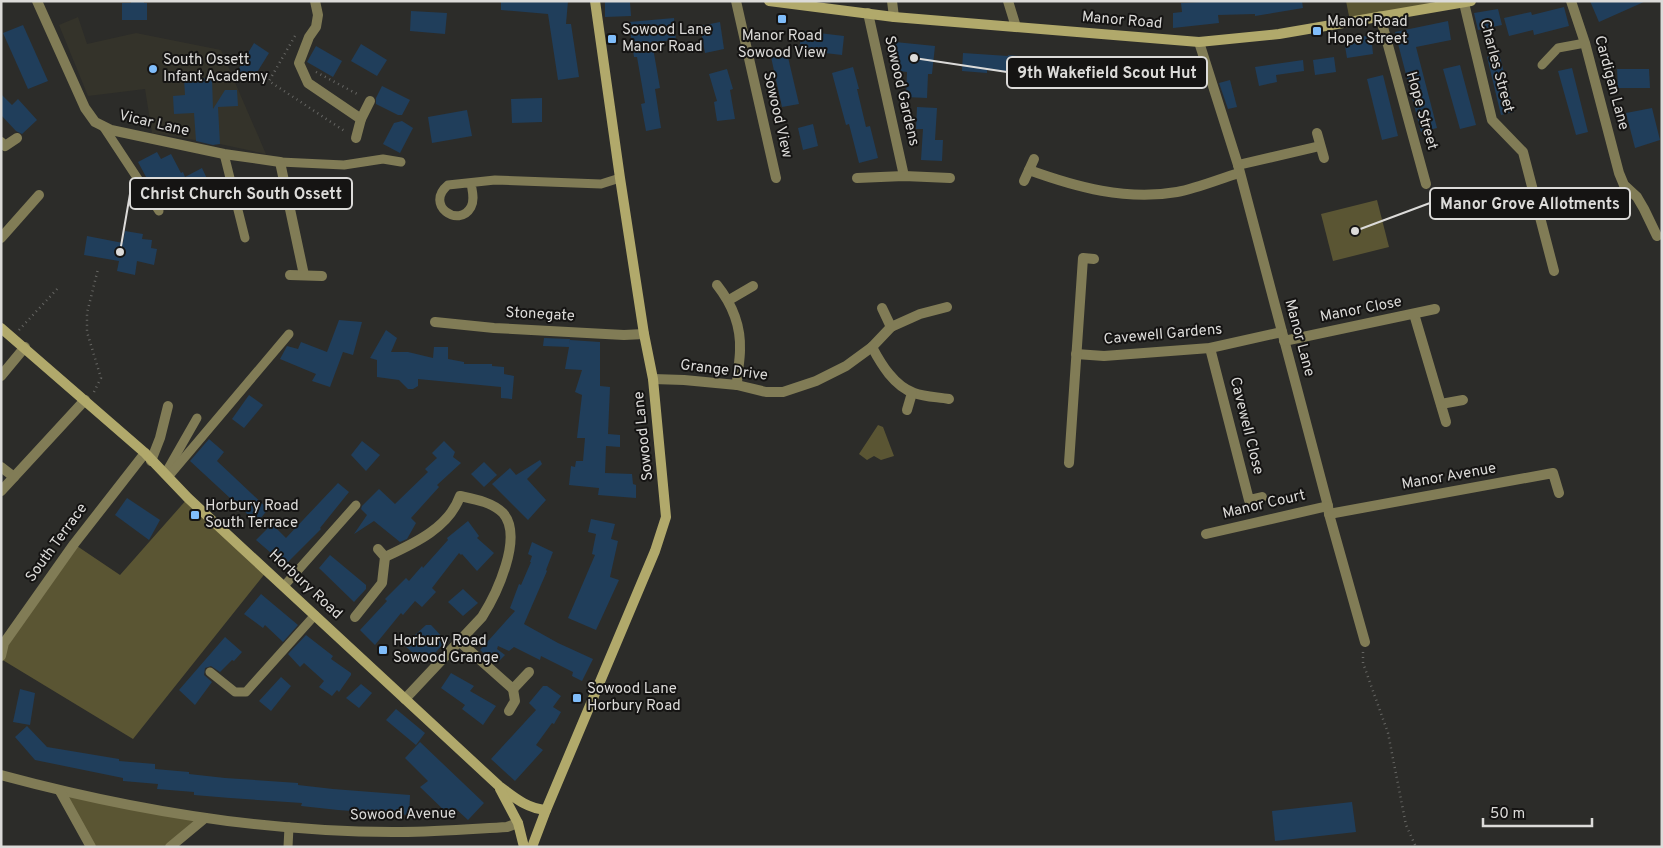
<svg xmlns="http://www.w3.org/2000/svg" width="1663" height="848" font-family="Overpass,sans-serif">
<style>
.built{fill:#34332a}
.green{fill:#5a5533}
.building{fill:#203e5b}
.lines{fill:none;stroke-linecap:round;stroke-linejoin:round}
.path{stroke:#666663;stroke-width:2.5;stroke-dasharray:1 4;stroke-linecap:butt}
.lane{stroke:#817c56;stroke-width:9}
.street{stroke:#817c56;stroke-width:10}
.secondary{stroke:#b1a96b;stroke-width:10}
.poi-dot{fill:#80bdfa;stroke:#151413;stroke-width:2}
.labels{text-anchor:middle;dominant-baseline:central;stroke-width:4;stroke-linejoin:round;paint-order:stroke}
.street-label{font-size:15px;fill:#dcdbd9;stroke:#151413}
.poi-label{font-size:15px;fill:#dcdbd9;stroke:#151413;text-anchor:start}
.leader{fill:none;stroke:#dcdbd9;stroke-width:2}
.callout-dot{fill:#dcdbd9;stroke:#151413;stroke-width:2}
.callout{fill:#151413;stroke:#dcdbd9;stroke-width:2}
.callout-label{font-size:16px;text-anchor:middle;font-weight:bold;fill:#dcdbd9}
</style>
<rect width="100%" height="100%" fill="#2c2c29"/>
<path class="built" d="M78,17L87,44L136,33L221,50L266,154L220,144L152,133L145,89L88,96L59,25Z"/>
<g class="green">
<path d="M1346,1H1467L1350,21Z"/>
<path d="M1377,200L1389,247L1333,261L1321,214Z"/>
<path d="M878,425L883,427L894,456L881,460L874,456L867,460L859,454Z"/>
<path d="M188,498L267,571L133,739L1,659V656L74,544L120,575Z"/>
<path d="M60,791L205,818L170,847H91Z"/>
</g>
<g class="building">
<path d="M131,1H144V3H147V20H122V3H131Z"/>
<path d="M501,1H568L566,24H571L579,77L558,80L548,14L501,10Z"/>
<path d="M1220,1H1302L1303,8L1255,16V14L1218,15L1219,23L1173,28V13L1182,12L1181,3Z"/>
<path d="M1590,1H1646L1599,22Z"/>
<path d="M605,2H630L631,16L605,17Z"/>
<path d="M1564,7L1569,26L1534,35L1533,30L1509,36L1504,18L1531,12L1532,15Z"/>
<path d="M1498,9L1502,25L1478,30L1474,13Z"/>
<path d="M411,11L447,13L445,34L410,31Z"/>
<path d="M674,18L676,40L652,42L660,88L655,89L661,128L646,131L641,104L645,103L637,57H634L629,22Z"/>
<path d="M1448,21L1451,40L1416,47L1437,128L1421,132L1395,32Z"/>
<path d="M720,22L724,49L705,53L700,26Z"/>
<path d="M23,25L48,81L28,89L3,33Z"/>
<path d="M802,31L844,36L842,55L799,50Z"/>
<path d="M1371,35L1373,54L1347,58L1344,40Z"/>
<path d="M895,42L935,46L932,74H928L927,98L906,97L907,72L892,70Z"/>
<path d="M254,43L269,53L251,82L238,74V70Z"/>
<path d="M361,44L387,60L377,76L351,61Z"/>
<path d="M316,46L342,61L333,77L307,62Z"/>
<path d="M787,53L799,104L782,107L771,57Z"/>
<path d="M963,53L1008,56V55L1050,59V61L1092,59L1093,79L1048,80L1047,84L1028,82L1029,74L987,70V73L962,71Z"/>
<path d="M1499,53L1514,112L1501,115L1487,57Z"/>
<path d="M1132,56L1164,58V74L1132,72Z"/>
<path d="M1334,57L1336,72L1315,75L1313,60Z"/>
<path d="M1303,60L1304,71L1276,75L1277,82L1259,86L1255,67Z"/>
<path d="M1460,65L1476,125L1460,129L1443,69Z"/>
<path d="M1172,66L1183,67L1182,89L1171,88Z"/>
<path d="M853,67L859,89H857L866,127L870,126L878,158L859,163L849,124L846,125L832,73Z"/>
<path d="M1572,68L1588,132L1576,135L1558,71Z"/>
<path d="M727,69L733,89L730,90L735,119L717,121L714,102L717,101L709,74Z"/>
<path d="M1617,69H1649L1650,88H1618Z"/>
<path d="M1383,75L1398,136L1382,140L1367,79Z"/>
<path d="M212,78L213,109L225,90H237L238,106L218,107L220,144L213,145L196,141L194,113L174,114L173,96L185,95L184,79Z"/>
<path d="M1230,80L1237,107L1228,109L1219,83Z"/>
<path d="M382,86L410,100L402,115H398L376,104V98Z"/>
<path d="M1,94L12,105L18,99L37,120L22,134L16,131L1,115Z"/>
<path d="M542,98V122L512,123L511,99Z"/>
<path d="M917,107L937,108L935,140H943L942,161L921,160L923,129H916Z"/>
<path d="M1652,108L1660,140L1635,148L1626,113Z"/>
<path d="M467,110L472,136L432,143L428,117Z"/>
<path d="M402,121L413,128L400,153L383,144L394,123Z"/>
<path d="M813,124L818,146L803,150L798,128Z"/>
<path d="M157,152L161,159L171,154L181,173L183,172L185,177L202,168L209,183L167,205L157,185L152,188L138,162Z"/>
<path d="M125,231L143,234L142,239L152,240L151,248L157,249L154,265L137,261L135,275L117,271L119,261L84,255L87,236L123,243Z"/>
<path d="M339,320L362,322L353,355L343,352L330,387L312,381L316,374L280,359L287,346L298,349L301,342L327,352Z"/>
<path d="M386,330L397,338L391,352H408L433,358L434,347H448V359L464,362V364H492V366L504,367V374L514,376L512,399L501,398V387L418,379V386L413,389H408L399,380L377,377V360L370,358Z"/>
<path d="M544,338L570,339L569,345L570,340L600,342V386L610,387L608,434L620,435V447L606,446L605,473L632,474L633,484L636,485V498L598,495L599,488L569,485L571,466L575,467L576,461H583L585,438H577L582,395L575,392L582,370L565,369L569,347L543,346Z"/>
<path d="M249,395L263,405L244,428L232,419Z"/>
<path d="M209,439L224,452L217,461L268,509L257,523L190,461Z"/>
<path d="M362,441L380,455L366,471L351,455Z"/>
<path d="M444,441L455,452L453,457L461,463L437,485L439,487L411,518L416,523L407,539L400,542L374,521L354,534L367,515L361,509L362,506L379,489L395,504L428,472L425,469L437,458L432,453Z"/>
<path d="M540,460L542,464L527,479L546,500L528,520L492,484L510,468L516,475Z"/>
<path d="M484,462L497,475L484,487L471,474Z"/>
<path d="M338,483L349,492L320,528L321,529L285,565L256,540L272,524L286,538Z"/>
<path d="M127,498L160,520L149,540L115,515Z"/>
<path d="M591,519L615,524L611,539L618,541L610,577L619,580L596,630L568,618L595,555L592,554L596,534L588,532Z"/>
<path d="M468,521L479,536L477,538L494,553L477,571L462,554L461,555L459,553L432,588L436,592L422,607L415,601L403,615L401,613L375,645L360,630L387,601L385,599L406,578L409,581L422,566L423,568L448,540L447,538Z"/>
<path d="M532,542L553,552L546,570L547,571L524,624L558,643L593,659L582,681L572,676L573,672L541,656L540,660L514,647L509,651L498,646L497,649L505,655L496,664L480,650L515,611L510,608L519,584L521,585L531,562H530L532,556L528,554Z"/>
<path d="M330,555L366,585V589L354,602L319,568Z"/>
<path d="M463,589L478,603L463,616L448,602Z"/>
<path d="M261,594L298,625L283,642L265,625L263,628L244,614Z"/>
<path d="M426,625H431L446,641L425,664L404,645Z"/>
<path d="M306,635L333,656L331,659L351,673V675L339,692L337,690L332,696L319,687L324,681L304,663L300,667L288,654Z"/>
<path d="M225,637L242,652L234,661L232,660L220,672L211,666L205,668L204,675L212,682L195,705L179,690Z"/>
<path d="M451,673L474,686L470,691L496,706L483,725L462,709L465,705L441,688Z"/>
<path d="M281,677L291,686L271,711L259,701Z"/>
<path d="M361,684L372,693L359,708L346,698Z"/>
<path d="M543,686H547L561,696L553,707L561,712L554,724L552,723L536,745L543,750L515,781L491,759L536,710L529,703Z"/>
<path d="M20,689L35,693L30,725L13,722Z"/>
<path d="M396,709L425,733L416,745L386,720Z"/>
<path d="M27,726L47,747L119,759V761L155,764V769L189,772V774L225,778L298,783V785L333,789L410,795L409,815L338,810L301,806L302,803L230,798L194,795V792L157,789L158,784L123,781V778L35,760L15,737Z"/>
<path d="M420,742L484,803L468,820L455,808L449,815L420,787L428,781L405,758Z"/>
<path d="M1352,802L1356,832L1275,841L1272,811Z"/>
</g>
<g class="lines">
<g class="path">
<path d="M295,36L269,81L346,132"/>
<path d="M316,72L359,95"/>
<path d="M19,330L59,287"/>
<path d="M94,392L101,378L87,332V313L98,269"/>
<path d="M1363,652V663L1388,733L1406,825L1416,847"/>
</g>
<g class="lane">
<path d="M1542,65L1558,48L1585,43"/>
<path d="M103,126L159,211"/>
<path d="M224,154L245,238"/>
<path d="M280,162L344,165L383,159L401,162"/>
<path d="M471,183C472,190 475,200 471,207C459,229 424,205 448,185L495,180L601,184L620,178"/>
<path d="M165,474L197,418"/>
<path d="M168,477L289,334"/>
<path d="M284,586L356,505"/>
<path d="M210,672L235,692H246L315,615"/>
<path d="M288,847L289,827"/>
</g>
<g class="street">
<path d="M37,1L85,108L95,122L111,130L224,154L280,162L304,275"/>
<path d="M315,1L318,15L316,27L309,37L299,63L308,83L361,119"/>
<path d="M736,1L776,178"/>
<path d="M892,1L894,17"/>
<path d="M1008,1L1016,27"/>
<path d="M1571,1L1585,43L1619,173L1624,185L1637,197L1644,209L1657,236"/>
<path d="M1464,3L1492,120L1523,152L1554,271"/>
<path d="M868,13L904,176"/>
<path d="M1380,16L1426,184"/>
<path d="M1199,42L1238,165L1328,506L1329,514L1365,642"/>
<path d="M1317,133L1324,158"/>
<path d="M356,138L361,119L370,101"/>
<path d="M1,142L5,146L17,138"/>
<path d="M1238,165L1320,146"/>
<path d="M1029,170C1076,187 1126,201 1177,192C1198,188 1219,179 1239,173"/>
<path d="M857,178L904,176L950,178"/>
<path d="M1024,181L1034,159"/>
<path d="M1,238L39,195"/>
<path d="M290,275L322,276"/>
<path d="M717,285C732,304 741,325 740,350C740,361 737,373 737,385"/>
<path d="M729,300L753,286"/>
<path d="M882,308L891,327"/>
<path d="M1414,314L1446,422"/>
<path d="M435,322L494,328L624,335L644,334"/>
<path d="M1284,341L1435,309"/>
<path d="M872,347C881,364 894,386 914,393C925,397 938,397 949,399"/>
<path d="M1210,348L1249,500L1262,497"/>
<path d="M1076,354L1104,356L1210,348L1282,332"/>
<path d="M1,376L25,347"/>
<path d="M653,379L684,380L737,385L766,392H783L816,381L846,366L872,347L891,327L920,314L947,307"/>
<path d="M1441,404L1463,400"/>
<path d="M907,410L912,393"/>
<path d="M151,461L160,438L168,406"/>
<path d="M1069,463L1083,258L1094,259"/>
<path d="M1,467L14,477"/>
<path d="M1,491L85,400"/>
<path d="M1329,514L1553,473L1559,493"/>
<path d="M1206,534L1328,506"/>
<path d="M385,557C413,544 449,528 460,496C474,499 492,502 503,513C524,537 496,595 482,617L405,699"/>
<path d="M355,617L382,583L385,557L378,549"/>
<path d="M460,642L513,689L529,672"/>
<path d="M1,656L4,643L74,544L145,453"/>
<path d="M509,711L515,701L513,689"/>
<path d="M1,775C131,810 266,833 401,832C436,832 472,829 507,827L518,823"/>
<path d="M60,791L91,847"/>
<path d="M170,847L205,818"/>
</g>
<g class="secondary">
<path d="M769,1L894,17L1199,42L1279,34L1471,1"/>
<path d="M1,328L145,453L188,498L499,786C514,797 526,808 546,810"/>
<path d="M500,789L518,823L524,847"/>
<path d="M532,847L546,810L655,551L666,517L653,379L644,334L620,178L595,1"/>
</g>
</g>
<g class="poi-dot">
<rect x="777" y="14" width="10" height="10" rx="2.5"/>
<rect x="1312" y="26" width="10" height="10" rx="2.5"/>
<rect x="607" y="34" width="10" height="10" rx="2.5"/>
<circle cx="153" cy="69" r="5"/>
<rect x="190" y="510" width="10" height="10" rx="2.5"/>
<rect x="378" y="645" width="10" height="10" rx="2.5"/>
<rect x="572" y="693" width="10" height="10" rx="2.5"/>
</g>
<g class="labels">
<g class="street-label">
<text transform="translate(1122 21) rotate(5)">Manor Road</text>
<text transform="translate(1496 66) rotate(75)">Charles Street</text>
<text transform="translate(1611 83) rotate(75)">Cardigan Lane</text>
<text transform="translate(901 91) rotate(77)">Sowood Gardens</text>
<text transform="translate(1421 111) rotate(74)">Hope Street</text>
<text transform="translate(777 115) rotate(77)">Sowood View</text>
<text transform="translate(154 124) rotate(13)">Vicar Lane</text>
<text transform="translate(1361 310) rotate(-11)">Manor Close</text>
<text transform="translate(540 315) rotate(3)">Stonegate</text>
<text transform="translate(1163 335) rotate(-5)">Cavewell Gardens</text>
<text transform="translate(1299 338) rotate(75)">Manor Lane</text>
<text transform="translate(724 371) rotate(7)">Grange Drive</text>
<text transform="translate(1246 426) rotate(76)">Cavewell Close</text>
<text transform="translate(644 436) rotate(-96)">Sowood Lane</text>
<text transform="translate(1449 477) rotate(-10)">Manor Avenue</text>
<text transform="translate(1264 505) rotate(-13)">Manor Court</text>
<text transform="translate(57 543) rotate(-54)">South Terrace</text>
<text transform="translate(305 585) rotate(43)">Horbury Road</text>
<text transform="translate(403 815) rotate(-1)">Sowood Avenue</text>
</g>
<g class="poi-label">
<text x="1327" y="22">Manor Road<tspan x="1327" dy="17">Hope Street</tspan></text>
<text x="622" y="30">Sowood Lane<tspan x="622" dy="17">Manor Road</tspan></text>
<text x="782" y="36" text-anchor="middle">Manor Road<tspan x="782" dy="17">Sowood View</tspan></text>
<text x="163" y="60">South Ossett<tspan x="163" dy="17">Infant Academy</tspan></text>
<text x="205" y="506">Horbury Road<tspan x="205" dy="17">South Terrace</tspan></text>
<text x="393" y="641">Horbury Road<tspan x="393" dy="17">Sowood Grange</tspan></text>
<text x="587" y="689">Sowood Lane<tspan x="587" dy="17">Horbury Road</tspan></text>
</g>
</g>
<path class="leader" d="M914 58L1007 72M120 252L130 194M1355 231L1430 203"/>
<g class="callout-dot">
<circle cx="914" cy="58" r="5"/>
<circle cx="120" cy="252" r="5"/>
<circle cx="1355" cy="231" r="5"/>
</g>
<g class="callout">
<rect x="1007" y="57" width="200" height="31" rx="5"/>
<rect x="130" y="178" width="222" height="31" rx="5"/>
<rect x="1430" y="188" width="200" height="31" rx="5"/>
</g>
<g class="callout-label">
<text x="1107" y="78">9th Wakefield Scout Hut</text>
<text x="241" y="199">Christ Church South Ossett</text>
<text x="1530" y="209">Manor Grove Allotments</text>
</g>
<rect width="1663" height="848" fill="none" stroke="#dcdbd9" stroke-width="5"/>
<path d="M1483 818v8h109v-8" fill="none" stroke="#dcdbd9" stroke-width="2.5"/>
<text x="1490" y="818" font-size="15" fill="#dcdbd9" stroke="#151413" stroke-width="4" paint-order="stroke">50 m</text>
</svg>
